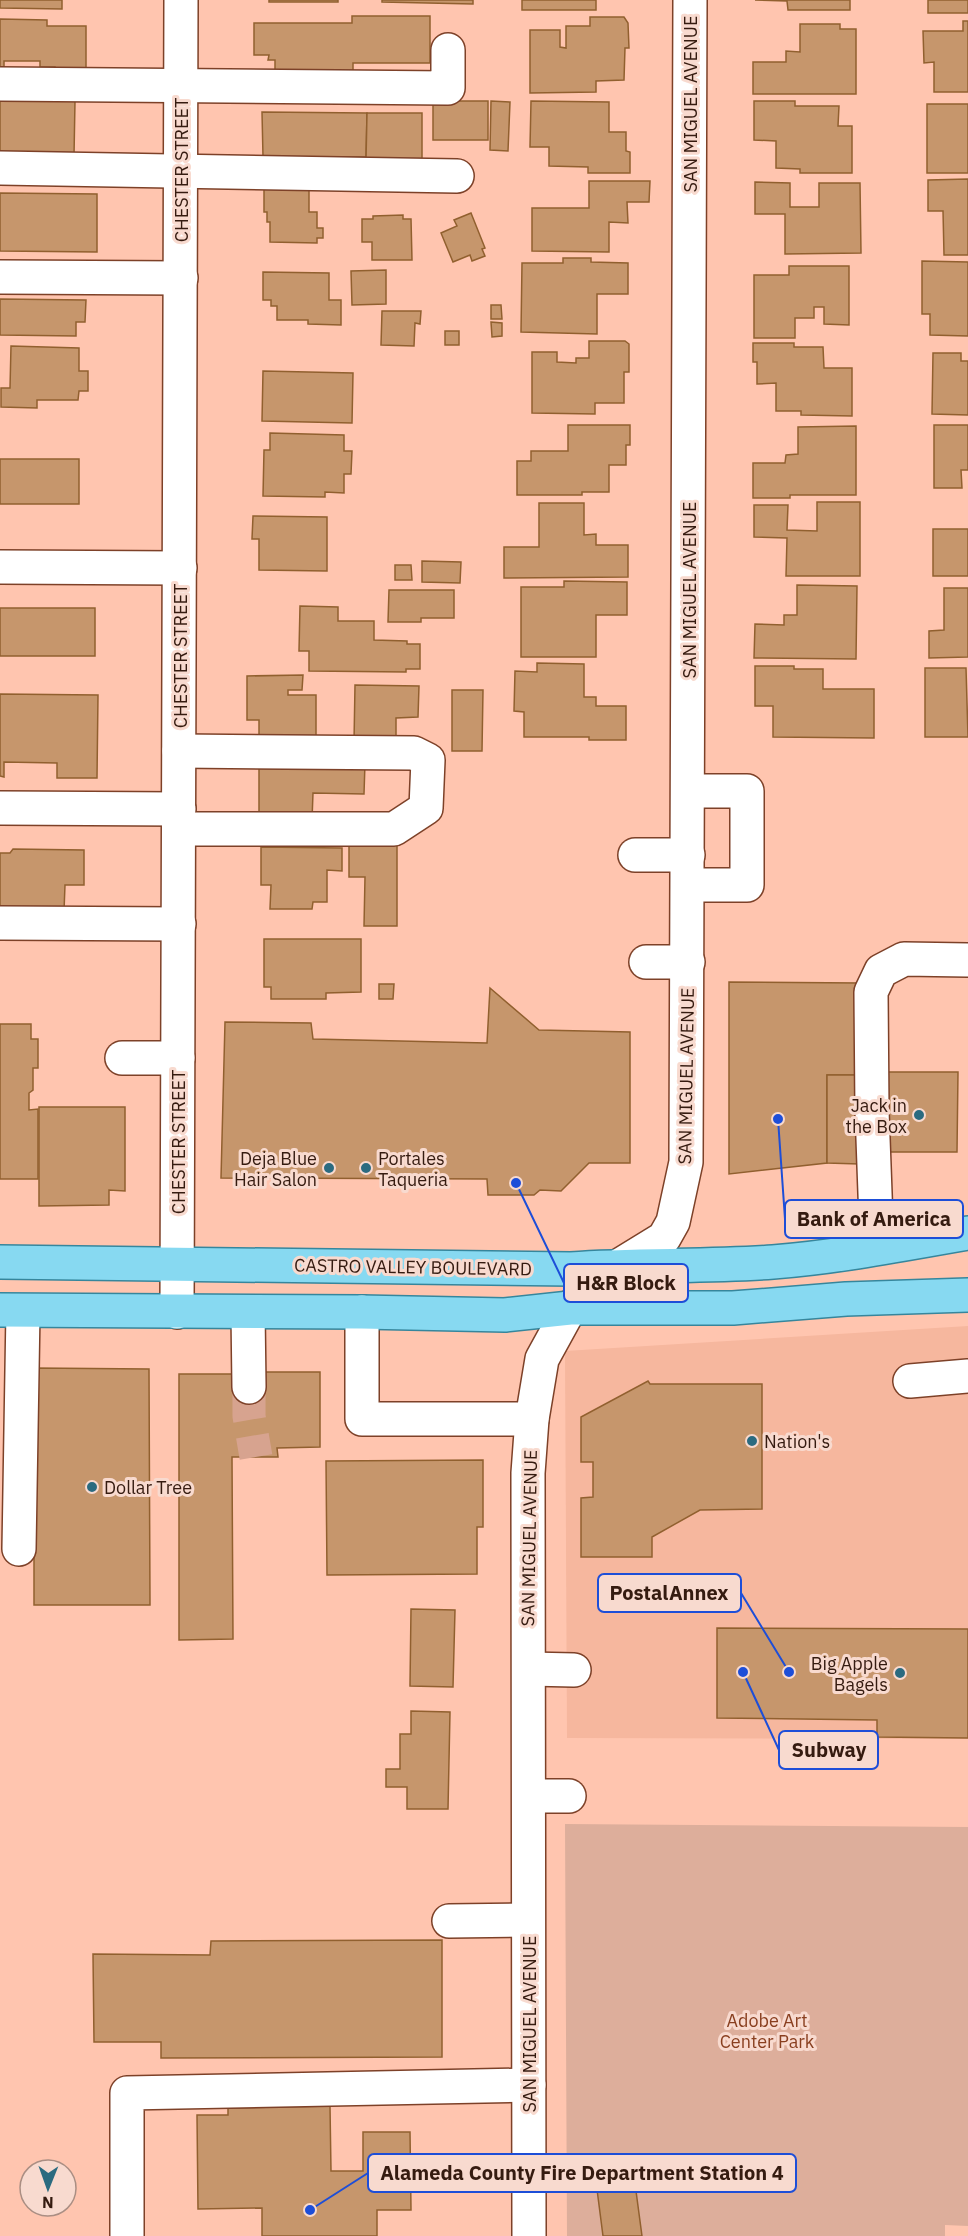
<svg xmlns="http://www.w3.org/2000/svg" width="968" height="2236" font-family="'IBM Plex Sans',sans-serif">
<style>
.built{fill:#f6b79e}
.park{fill:#ddae9b}
.building{fill:#c6966c;stroke:#91602f;stroke-width:1.5}
.lines{fill:none;stroke-linecap:round;stroke-linejoin:round}
.minor-tunnel{stroke:#d7a38f;stroke-width:33;stroke-dasharray:33 16;stroke-linecap:butt}
.minor-casing{stroke:#7d4128;stroke-width:36}
.major-casing{stroke:#36869c;stroke-width:36}
.minor{stroke:#fff;stroke-width:33}
.major{stroke:#87d9f1;stroke-width:33}
.poi-dot{fill:#2b6b80;stroke:#f8dacf;stroke-width:2}
.labels{text-anchor:middle;dominant-baseline:central;stroke-width:6;stroke-linejoin:round;paint-order:stroke}
.street-label{font-size:18px;fill:#351b10;stroke:#f8dacf}
.poi-label{font-size:18px;fill:#351b10;stroke:#f8dacf;text-anchor:end}
.park-label{font-size:18px;fill:#893f1f;stroke:#f8dacf}
.leader{fill:none;stroke:#1d4ed8;stroke-width:2}
.callout-dot{fill:#1d4ed8;stroke:#f8dacf;stroke-width:2}
.callout{fill:#f8dacf;stroke:#1d4ed8;stroke-width:2}
.callout-label{font-size:20px;text-anchor:middle;font-weight:bold;fill:#351b10}
</style>
<rect width="100%" height="100%" fill="#ffc5af"/>
<path class="built" d="M968,1326V1739L567,1738L565,1351Z"/>
<path class="park" d="M565,1824L968,1827V2226L945,2225V2236H567Z"/>
<g class="building">
<path d="M0,0H62V9L0,8Z"/>
<rect x="269" y="0" width="69" height="2"/>
<path d="M382,0H473V4L382,2Z"/>
<rect x="522" y="0" width="74" height="10"/>
<path d="M755,0H850V10H788L787,1Z"/>
<rect x="928" y="0" width="40" height="13"/>
<path d="M352,16H430V63H353V72L275,75V60H268L269,55H254V23H352Z"/>
<path d="M590,17H624L628,23L629,48H625L624,80L596,81V92L530,93V30H560V47L566,48V26H590Z"/>
<path d="M0,19L47,20V26H86V68H65V73H55V67H40V61H4V67H0Z"/>
<path d="M963,21H968V92H934V62L924,63L923,31H963Z"/>
<path d="M800,24H840V29H856V94H753V62H786V51L800,52Z"/>
<path d="M0,99L75,101L74,156L0,155Z"/>
<rect x="433" y="101" width="55" height="39"/>
<path d="M491,101L510,102L508,151L490,150Z"/>
<path d="M531,101L609,102V132H626V151L630,152V173H588V167L549,166V147H530Z"/>
<path d="M754,101H795V106H839L838,126H852V173H800V169L776,168V141L754,140Z"/>
<rect x="927" y="104" width="41" height="69"/>
<path d="M262,112L367,113L366,157H263Z"/>
<path d="M367,113H422V160H366Z"/>
<path d="M968,179V255H944L943,211H928V180Z"/>
<path d="M589,181H650L649,202H627L628,223L609,222V252L532,251V208H589Z"/>
<path d="M755,182L790,183V207H819V183H860L861,253L785,254V214H755Z"/>
<path d="M264,186H309V212H317V228H323V238H317V243L270,242V222H267V212H264Z"/>
<path d="M0,193L97,194V252L0,251Z"/>
<path d="M471,213L485,248L482,249L485,256L472,261L470,255L453,262L441,233L457,226L454,220Z"/>
<path d="M403,215V219H411L412,260H372V242H362V219H373V216Z"/>
<path d="M563,258H591V262L628,263V294H597V334L521,332L522,263H563Z"/>
<path d="M922,261L968,262V336L930,335V314H922Z"/>
<path d="M789,266H849V325L824,324V307H814V318H795V338H754V275H789Z"/>
<path d="M386,270V304L352,305L351,271Z"/>
<path d="M263,272L329,273V300H341V325L308,324V320H277V306H271V300H263Z"/>
<path d="M0,299L86,300L85,322H76V336L0,335Z"/>
<path d="M491,305H501L502,319H491Z"/>
<path d="M382,311H421L420,324L415,323L414,346L381,345Z"/>
<path d="M491,322L502,323V336L492,337Z"/>
<rect x="445" y="331" width="14" height="14"/>
<path d="M589,341H625L629,344V372H624V403H595V414L532,413V352H557V362L576,363V358H589Z"/>
<path d="M753,343H794V347H823L824,368H852V416L801,415V411H776V383L757,384V362H753Z"/>
<path d="M11,346L79,348V371H88V391H79L78,400H37V408L1,407V388H10Z"/>
<path d="M933,353H961V361H968V415L932,414Z"/>
<path d="M263,371L353,373L352,423L262,421Z"/>
<path d="M568,425H630V445H626V465H609V492H582V495H517V461H531V451H568Z"/>
<path d="M934,425H968V470H961L962,488H934Z"/>
<path d="M856,426V495H790V498H753V463H785L786,455L798,454V427Z"/>
<path d="M270,433L344,435V451H352L351,474H344V493L325,492V497L263,496L264,450H270Z"/>
<rect x="0" y="459" width="79" height="45"/>
<path d="M817,502H860V576H786L787,538L754,537V505H788L787,530L817,531Z"/>
<path d="M539,503H584V535L596,534V545H628V577L504,578V547H539Z"/>
<path d="M253,516L327,517V571L259,570V539H252Z"/>
<rect x="933" y="529" width="35" height="47"/>
<path d="M422,561L461,562L460,583L422,582Z"/>
<path d="M395,565H411L412,580H395Z"/>
<path d="M564,581L627,582V615H596V657H521V587H564Z"/>
<path d="M797,585L857,586L856,659L754,658L755,624L784,625V615H797Z"/>
<path d="M944,588H968V657L929,658V631L944,630Z"/>
<path d="M389,590H454V618H421V622H388Z"/>
<path d="M300,606L338,607V621H374V640L407,641V644H420V669H406V672L309,671V651H299Z"/>
<rect x="0" y="608" width="95" height="48"/>
<path d="M537,663L584,664V697H596V706H626V740H589V737H524V712L514,711L515,671L537,672Z"/>
<path d="M755,666H794V669H823V689H874V738L773,737V706H755Z"/>
<path d="M925,668H966L968,737H925Z"/>
<path d="M303,675L302,690H288V695H316V738H259V720H247V676Z"/>
<path d="M355,685L419,686L418,717L396,718V742H354Z"/>
<path d="M452,690H483L482,751H452Z"/>
<path d="M0,694L98,695L97,778H57V763L4,762V777L0,776Z"/>
<path d="M259,762L365,763L364,794L313,793L312,820H259Z"/>
<path d="M349,845H397V926H364L365,877H349Z"/>
<path d="M261,847L342,848V871L327,870V902H313L312,909H270L271,885H261Z"/>
<path d="M13,849L84,850V885H65L64,911L0,910V853H10Z"/>
<path d="M264,939H361V992L326,993V999H271V987H264Z"/>
<path d="M729,982L860,983L859,1075H827V1163L729,1174Z"/>
<path d="M379,984H394L393,999H379Z"/>
<path d="M490,988L539,1030L630,1032V1163H589L561,1191L540,1190L534,1195H488L487,1179L221,1178L225,1022L311,1023L313,1039L487,1043Z"/>
<path d="M0,1024H31V1039H38V1068H33V1090L29,1093V1110L38,1109V1179H0Z"/>
<path d="M886,1072H958L957,1152H880Z"/>
<path d="M827,1075H859V1164L827,1163Z"/>
<path d="M39,1107H125V1191L109,1190V1205L39,1206Z"/>
<path d="M34,1368L149,1369L150,1605H34Z"/>
<path d="M262,1372H320V1447L277,1448L278,1457H232L233,1639L179,1640V1374H234Z"/>
<path d="M648,1381L650,1384H762V1509L700,1510L652,1537V1557H581V1498L593,1497V1462H581V1417Z"/>
<path d="M483,1460V1527H477V1574L327,1575L326,1461Z"/>
<path d="M411,1609L455,1610L453,1687L410,1686Z"/>
<path d="M717,1628L968,1629V1738L877,1737V1720L717,1718Z"/>
<path d="M411,1711L450,1712L448,1809H407V1787H386V1769H400V1734H411Z"/>
<path d="M442,1940V2057L161,2058V2042H94L93,1954L210,1955L211,1941Z"/>
<path d="M330,2106L331,2171H363V2132H410L411,2210H377V2236H262V2208L198,2209L197,2115H228V2108Z"/>
<path d="M632,2161L642,2236H603L594,2166Z"/>
</g>
<g class="lines">
<path class="minor-tunnel" d="M249,1387V1416L256,1457"/>
<defs>
<g id="minor">
<path d="M0,84L448,88V50"/>
<path d="M0,168L457,176"/>
<path d="M0,277L181,278"/>
<path d="M0,567L180,568"/>
<path d="M688,791H747V885H688"/>
<path d="M0,808L179,809"/>
<path d="M179,829H394L426,808L428,760L414,753L179,751"/>
<path d="M635,855H688"/>
<path d="M0,923L179,924"/>
<path d="M646,962H688"/>
<path d="M122,1058H178"/>
<path d="M877,1248L872,1111L871,992L881,971L904,959L968,960"/>
<path d="M177,1312L181,0"/>
<path d="M248,1312L249,1387"/>
<path d="M362,1312V1419H532"/>
<path d="M910,1381L968,1376"/>
<path d="M19,1549L23,1311"/>
<path d="M529,1669L574,1670"/>
<path d="M529,1796H569"/>
<path d="M449,1921L528,1920"/>
<path d="M127,2236V2093L529,2085"/>
<path d="M529,2236L528,1473L532,1419L542,1359L570,1308L620,1265L664,1238L673,1222L686,1162L690,0"/>
</g>
<g id="major">
<path d="M0,1262L571,1269C638,1264 706,1267 773,1262C839,1257 903,1244 968,1233"/>
<path d="M0,1310L362,1312L505,1315L570,1308H733L846,1299L968,1295"/>
</g>
</defs>
<use href="#minor" class="minor-casing"/>
<use href="#major" class="major-casing"/>
<use href="#minor" class="minor"/>
<use href="#major" class="major"/>
</g>
<g class="poi-dot">
<circle cx="919" cy="1115" r="6"/>
<circle cx="329" cy="1168" r="6"/>
<circle cx="366" cy="1168" r="6"/>
<circle cx="752" cy="1441" r="6"/>
<circle cx="92" cy="1487" r="6"/>
<circle cx="900" cy="1673" r="6"/>
</g>
<g class="labels">
<g class="street-label">
<text transform="translate(690 104) rotate(-90)">SAN MIGUEL AVENUE</text>
<text transform="translate(181 170) rotate(-90)">CHESTER STREET</text>
<text transform="translate(689 590) rotate(-90)">SAN MIGUEL AVENUE</text>
<text transform="translate(180 656) rotate(-90)">CHESTER STREET</text>
<text transform="translate(686 1076) rotate(-89)">SAN MIGUEL AVENUE</text>
<text transform="translate(178 1142) rotate(-90)">CHESTER STREET</text>
<text transform="translate(413 1267) rotate(1)">CASTRO VALLEY BOULEVARD</text>
<text transform="translate(529 1538) rotate(-89)">SAN MIGUEL AVENUE</text>
<text transform="translate(529 2024) rotate(-90)">SAN MIGUEL AVENUE</text>
</g>
<g class="poi-label">
<text x="907" y="1105">Jack in<tspan x="907" dy="21">the Box</tspan></text>
<text x="317" y="1158">Deja Blue<tspan x="317" dy="21">Hair Salon</tspan></text>
<text x="378" y="1158" text-anchor="start">Portales<tspan x="378" dy="21">Taqueria</tspan></text>
<text x="764" y="1441" text-anchor="start">Nation's</text>
<text x="104" y="1487" text-anchor="start">Dollar Tree</text>
<text x="888" y="1663">Big Apple<tspan x="888" dy="21">Bagels</tspan></text>
</g>
<g class="park-label">
<text x="767" y="2020">Adobe Art<tspan x="767" dy="21">Center Park</tspan></text>
</g>
</g>
<path class="leader" d="M778 1119L785 1219M516 1183L564 1283M789 1672L741 1593M743 1672L779 1750M310 2210L368 2173"/>
<g class="callout-dot">
<circle cx="778" cy="1119" r="6"/>
<circle cx="516" cy="1183" r="6"/>
<circle cx="789" cy="1672" r="6"/>
<circle cx="743" cy="1672" r="6"/>
<circle cx="310" cy="2210" r="6"/>
</g>
<g class="callout">
<rect x="785" y="1200" width="178" height="38" rx="6"/>
<rect x="564" y="1264" width="124" height="38" rx="6"/>
<rect x="598" y="1574" width="143" height="38" rx="6"/>
<rect x="779" y="1731" width="99" height="38" rx="6"/>
<rect x="368" y="2154" width="428" height="38" rx="6"/>
</g>
<g class="callout-label">
<text x="874" y="1226">Bank of America</text>
<text x="626" y="1290">H&amp;R Block</text>
<text x="669" y="1600">PostalAnnex</text>
<text x="829" y="1757">Subway</text>
<text x="582" y="2180">Alameda County Fire Department Station 4</text>
</g>
<g transform="translate(48 2188) rotate(181)"><circle r="28" fill="#f8dacf" stroke="#aa8e83" stroke-width="1.5"/>
<path d="M0-4.5L10 22L0 15L-10 22Z" fill="#2b6b80"/>
<text y="-9" font-size="16" font-weight="bold" text-anchor="middle" fill="#351b10">N</text>
</g>
</svg>
